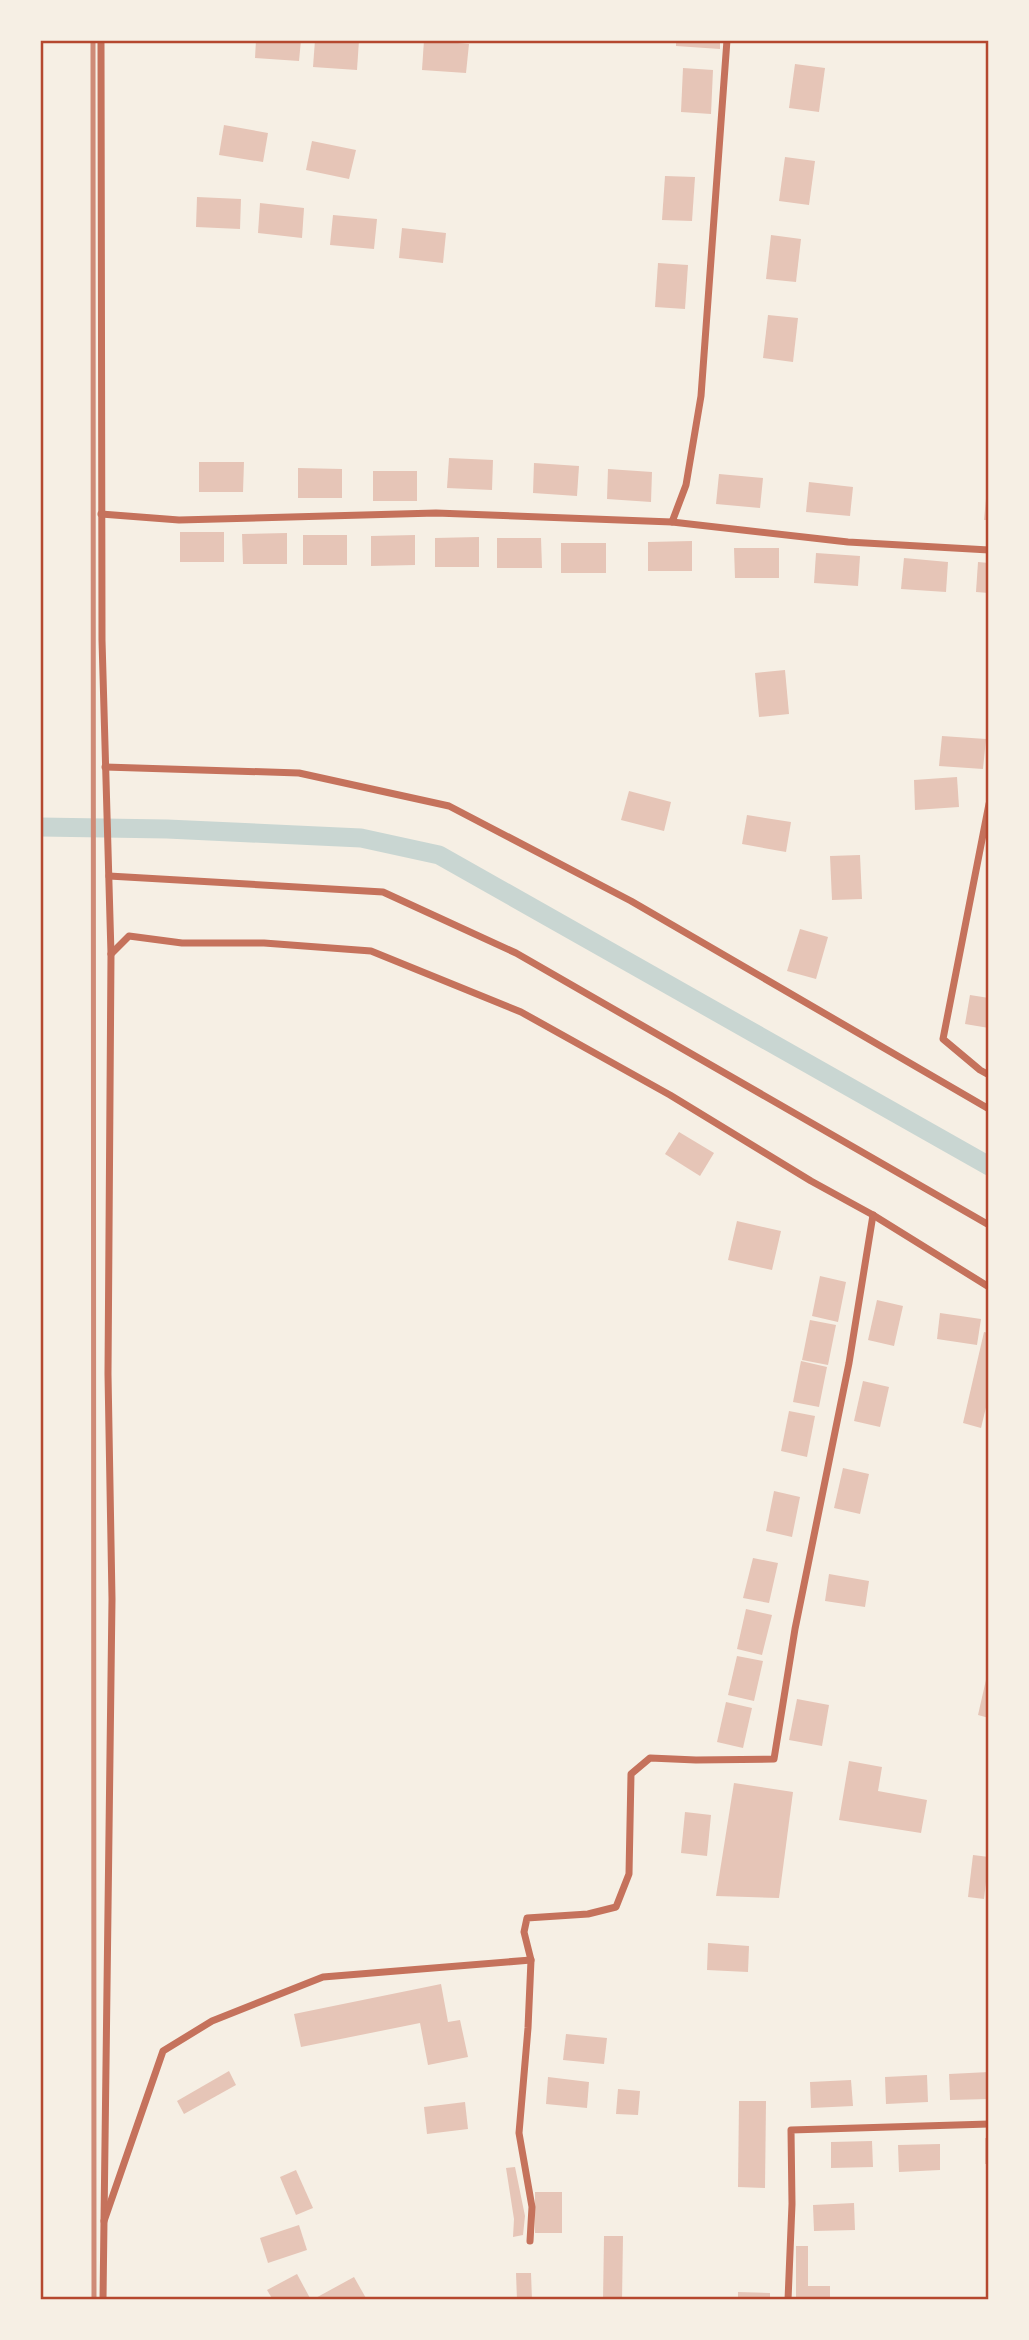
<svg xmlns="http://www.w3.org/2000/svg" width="1029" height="2340" font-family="Barlow,sans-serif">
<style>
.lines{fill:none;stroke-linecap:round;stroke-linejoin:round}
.canal{stroke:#c9d6d2;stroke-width:19}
.building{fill:#e6c5b7}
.minor{stroke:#c5725c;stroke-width:7}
.rail{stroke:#cf8b77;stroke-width:5}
.neatline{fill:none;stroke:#b5482f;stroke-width:2.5}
</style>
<rect width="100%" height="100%" fill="#f6efe4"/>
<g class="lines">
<path class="canal" d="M40,827L167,829L361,838L439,855L989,1166"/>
</g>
<g class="building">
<path d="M256,40H301L299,61L255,58Z"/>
<path d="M315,40H359L357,70L313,67Z"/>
<path d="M424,40L469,44L466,73L422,70Z"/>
<path d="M676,40H720V49L676,46Z"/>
<path d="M795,64L825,68L819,112L789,108Z"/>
<path d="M683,68L713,70L711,114L681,112Z"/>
<path d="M224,125L268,133L263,162L219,155Z"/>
<path d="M312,141L356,150L349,179L306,170Z"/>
<path d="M785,157L815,161L809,205L779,201Z"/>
<path d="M665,176L695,177L692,221L662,220Z"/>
<path d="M197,197L241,199L240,229L196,227Z"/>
<path d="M260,203L304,208L302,238L258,233Z"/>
<path d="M333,215L377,219L374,249L330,245Z"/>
<path d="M402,228L446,233L443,263L399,258Z"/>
<path d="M771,235L801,239L796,282L766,279Z"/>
<path d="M658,263L688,265L685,309L655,307Z"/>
<path d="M768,315L798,318L793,362L763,358Z"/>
<path d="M449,458L493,460L492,490L447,488Z"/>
<path d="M199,462H244L243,492H199Z"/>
<path d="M534,463L579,466L577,496L533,493Z"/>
<path d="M298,468L342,469V498H298Z"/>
<path d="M608,469L652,472L651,502L607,499Z"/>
<rect x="373" y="471" width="44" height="30"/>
<path d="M719,474L763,478L760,508L716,504Z"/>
<path d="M809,482L853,487L850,516L806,512Z"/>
<path d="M987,488H989V520H984Z"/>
<rect x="180" y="532" width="44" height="30"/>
<path d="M287,533V564H243L242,534Z"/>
<rect x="303" y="535" width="44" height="30"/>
<path d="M415,535V565L371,566V536Z"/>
<path d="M479,537V567H435V538Z"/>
<path d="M497,538H541L542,568H497Z"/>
<path d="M692,541V571H648V542Z"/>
<rect x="561" y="543" width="45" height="30"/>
<path d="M734,548H779V578H735Z"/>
<path d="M816,553L860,556L858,586L814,583Z"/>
<path d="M904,558L948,562L946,592L901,589Z"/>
<path d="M978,562L989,563V593L976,592Z"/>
<path d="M785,670L789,714L759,717L755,673Z"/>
<path d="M942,736L986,739L983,769L939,766Z"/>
<path d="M957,777L959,807L915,810L914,780Z"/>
<path d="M629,791L671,802L664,831L621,820Z"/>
<path d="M747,815L791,822L786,852L742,844Z"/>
<path d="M860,855L862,899L832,900L830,856Z"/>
<path d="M800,929L828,937L816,979L787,971Z"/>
<path d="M970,995L989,998V1028L965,1024Z"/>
<path d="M679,1132L714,1153L700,1176L665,1154Z"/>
<path d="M737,1221L781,1231L772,1270L728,1260Z"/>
<path d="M820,1276L846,1282L838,1322L812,1316Z"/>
<path d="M877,1300L903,1306L894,1346L868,1340Z"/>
<path d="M940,1313L981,1319L977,1345L937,1339Z"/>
<path d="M810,1320L836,1325L828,1365L802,1360Z"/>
<path d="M984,1332L989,1333V1395L981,1428L963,1423Z"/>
<path d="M801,1361L827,1367L819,1407L793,1402Z"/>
<path d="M863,1381L889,1387L880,1427L854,1421Z"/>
<path d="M789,1411L815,1416L807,1457L781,1451Z"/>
<path d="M843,1468L869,1474L860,1514L834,1508Z"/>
<path d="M774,1491L800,1497L792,1537L766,1531Z"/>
<path d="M753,1558L778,1563L769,1603L743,1598Z"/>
<path d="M829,1574L869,1581L865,1607L825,1601Z"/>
<path d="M746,1609L772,1615L762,1655L737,1649Z"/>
<path d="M737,1656L763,1661L754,1701L728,1695Z"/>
<path d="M988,1671H989V1718L978,1715Z"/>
<path d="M797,1699L829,1705L822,1746L789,1740Z"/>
<path d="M726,1702L752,1708L743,1748L717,1742Z"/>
<path d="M849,1761L882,1767L878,1791L927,1800L921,1833L839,1820Z"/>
<path d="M734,1783L793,1792L779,1898L716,1896Z"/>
<path d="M685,1812L711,1815L707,1856L681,1853Z"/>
<path d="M973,1855L989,1857L984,1899L968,1897Z"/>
<path d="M708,1943L749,1946L748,1972L707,1970Z"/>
<path d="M441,1984L448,2022L460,2020L468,2057L428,2065L420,2023L301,2047L294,2014Z"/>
<path d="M566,2034L607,2038L604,2064L563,2060Z"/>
<path d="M229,2071L236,2085L184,2114L177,2101Z"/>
<path d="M989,2072V2099L950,2100L949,2074Z"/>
<path d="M927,2075L928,2102L886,2104L885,2077Z"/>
<path d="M548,2077L589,2082L587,2108L546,2104Z"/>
<path d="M851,2080L853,2106L811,2108L810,2082Z"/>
<path d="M618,2089L640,2091L638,2115L616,2114Z"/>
<path d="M739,2101H766L765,2188L738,2187Z"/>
<path d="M465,2102L468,2129L427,2134L424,2107Z"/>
<rect x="985" y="2138" width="4" height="26"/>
<path d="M872,2141L873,2167L831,2168V2142Z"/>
<path d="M940,2144V2170L899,2172L898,2145Z"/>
<path d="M515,2167L525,2216L523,2235L513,2237L514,2219L506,2168Z"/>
<path d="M296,2170L313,2208L296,2215L280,2177Z"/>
<rect x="535" y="2192" width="27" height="41"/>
<path d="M854,2203L855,2230L814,2231L813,2205Z"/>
<path d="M299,2225L307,2250L268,2263L260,2238Z"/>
<path d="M604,2236H623L622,2300H603Z"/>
<path d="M796,2246H808V2286H830V2300H796Z"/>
<path d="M516,2273H531L532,2300H517Z"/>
<path d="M297,2274L311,2300H273L267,2290Z"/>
<path d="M354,2277L367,2300H312Z"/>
<path d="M738,2292L770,2293V2300H738Z"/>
</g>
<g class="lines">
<g class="minor">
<path d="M101,40L102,640L111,954L108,1374L112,1599L104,2221"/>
<path d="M101,514L179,520L436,513L672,522L848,542L989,550"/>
<path d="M672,522L686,485L701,396L727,40"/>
<path d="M105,767L299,773L449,806L631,901L989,1109"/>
<path d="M989,804L943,1039L980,1070L989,1075"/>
<path d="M109,876L383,892L516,953L989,1225"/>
<path d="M111,954L129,936L182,943H264L371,951L521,1012L670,1095L811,1181L873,1215L989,1287"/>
<path d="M530,2241L532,2207L519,2133L528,2028L531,1960L524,1932L527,1918L588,1914L616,1907L629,1874L631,1774L650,1758L696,1760L774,1759L795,1629L849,1363L873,1215"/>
<path d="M103,2300L104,2221L163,2051L212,2021L323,1977L531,1960"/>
<path d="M788,2300L792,2204L791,2130L989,2124"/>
</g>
<path class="rail" d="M93,40L94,2300"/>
</g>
<rect width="1029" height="2340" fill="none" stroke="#f6efe4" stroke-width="84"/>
<rect x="42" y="42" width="945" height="2256" class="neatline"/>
</svg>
